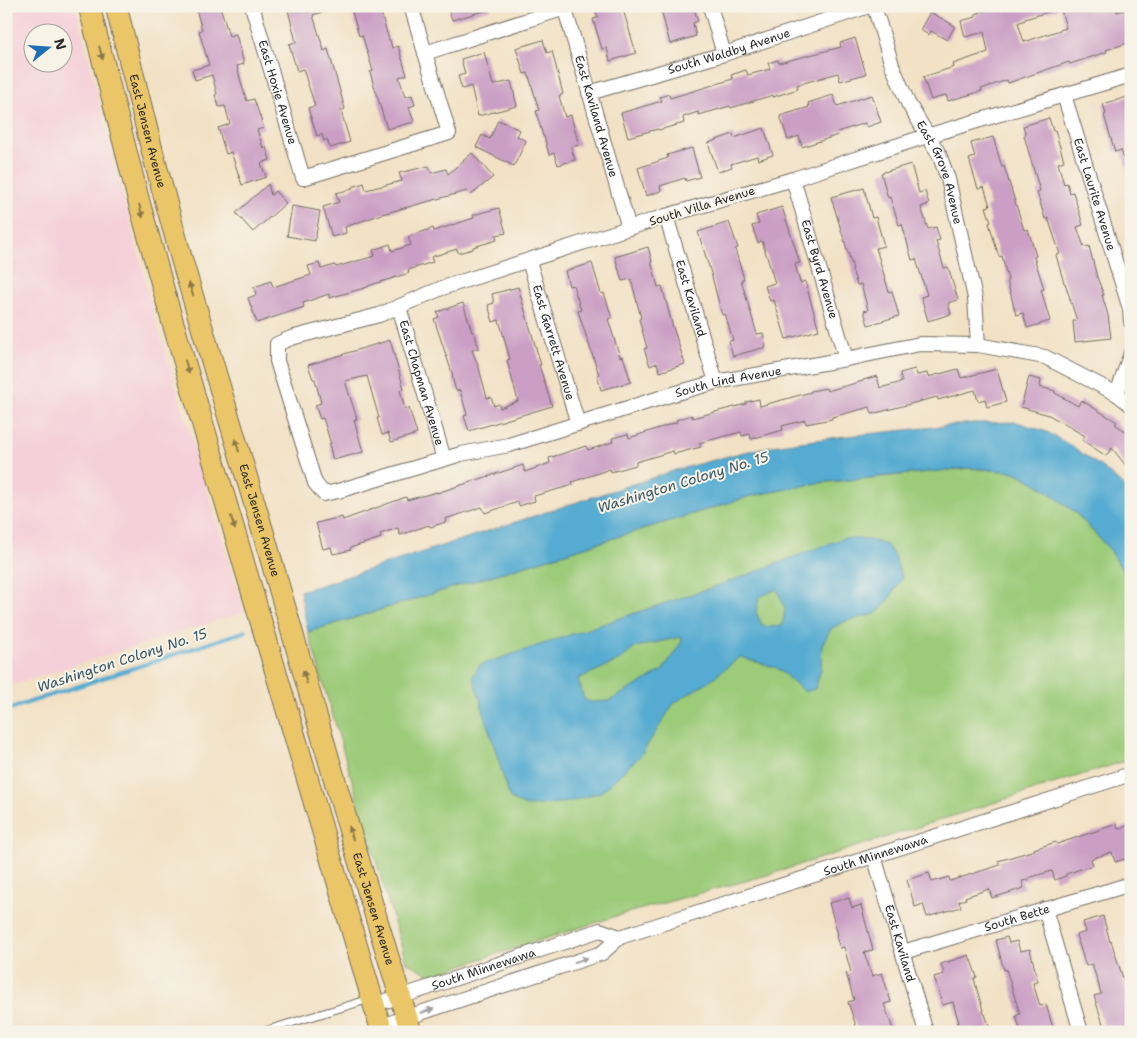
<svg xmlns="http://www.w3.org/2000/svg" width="1137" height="1038" font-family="'Shantell Sans',sans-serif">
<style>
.built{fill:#f5cfd9;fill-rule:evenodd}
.green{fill:#9ccb79;stroke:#647b52}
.water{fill:#55abd1;stroke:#406b7e;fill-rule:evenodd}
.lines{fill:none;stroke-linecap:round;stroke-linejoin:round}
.stream{stroke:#55abd1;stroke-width:4}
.building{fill:#cb9fc5}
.service-casing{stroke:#716b61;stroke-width:9}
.minor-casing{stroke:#716b61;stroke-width:16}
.primary-casing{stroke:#716b61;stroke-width:23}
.service{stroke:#fff;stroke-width:7}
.minor{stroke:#fff;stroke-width:14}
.primary{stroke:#ebc669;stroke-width:21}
.oneway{fill:#8b784a}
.oneway2{fill:#a0a0a0}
.labels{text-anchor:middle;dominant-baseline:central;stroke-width:4;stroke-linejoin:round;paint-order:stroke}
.street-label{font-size:12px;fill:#2b2b2b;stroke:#f7f3e8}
.water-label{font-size:14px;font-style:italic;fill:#3a5865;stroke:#f7f3e8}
</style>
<rect width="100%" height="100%" fill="#f7f3e8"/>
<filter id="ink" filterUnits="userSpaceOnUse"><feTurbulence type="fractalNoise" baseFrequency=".02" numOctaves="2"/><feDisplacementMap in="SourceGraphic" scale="10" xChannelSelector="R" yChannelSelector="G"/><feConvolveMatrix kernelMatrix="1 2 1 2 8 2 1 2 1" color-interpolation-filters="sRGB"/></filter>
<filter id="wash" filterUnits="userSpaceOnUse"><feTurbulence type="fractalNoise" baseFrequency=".0096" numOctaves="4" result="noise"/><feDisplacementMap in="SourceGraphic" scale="20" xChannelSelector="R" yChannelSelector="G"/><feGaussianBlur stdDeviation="1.12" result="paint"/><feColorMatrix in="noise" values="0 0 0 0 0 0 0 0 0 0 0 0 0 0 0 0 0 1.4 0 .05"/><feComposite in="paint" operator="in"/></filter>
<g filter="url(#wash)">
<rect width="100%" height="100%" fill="#f2e1c5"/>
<path class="built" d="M6,6H75L154,316L244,612L6,687ZM32,32H62V62H32Z"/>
<path class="green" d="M970,468L1015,472L1042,487L1076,513L1111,551L1131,586V759L771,874L623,914L431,975L406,962L308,632L751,496L818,483Z"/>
<g class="water">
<path d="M1017,422L1047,432L1073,447L1103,468L1131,492V586L1111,551L1076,513L1042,487L1015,472L970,468L818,483L751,496L308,632L300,591L318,586L676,470L740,453L772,446L838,437L973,423Z"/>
<path d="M844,538L866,539L887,545L895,558L902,578C894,590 887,606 875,614L843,622L831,629L822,645L821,669L815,689L805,692L777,668L740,657L709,681L674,703L641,755L601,792L569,802L531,806H526L510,799L473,676L480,665L728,582ZM777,589L785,609L782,626L769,627L762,625L756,612L759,597ZM681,637L682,641L662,671L609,701L590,702L584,699L578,679L620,660L636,647Z"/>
</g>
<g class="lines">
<path class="stream" d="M6,710L246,631"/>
</g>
<g id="blocks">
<g class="building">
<path d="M195,6H220L229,36L236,34L244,64L237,66L242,86L247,101L254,99L264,128L257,130L263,148L266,147L270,160L261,163L266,177L242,185L231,152L226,154L218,128L230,124L225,106L219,107L215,95L217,94L212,75L195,80L192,70L209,65L199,31L202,30Z"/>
<path d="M287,6H333V9L313,15L324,51L328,49L336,77L345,109L341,111L350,142L330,148L327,139L324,141L322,134L317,136L308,108L315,106L303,69L297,71L289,44L296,42Z"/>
<path d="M357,6H379L389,40H390L392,48L398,46L407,75L399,77L405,97L412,95L415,105L409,107L414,122L387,129L370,72L373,71L362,35L359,36L351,8Z"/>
<path d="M448,6H490L491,9L452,20Z"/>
<path d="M594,6H622L636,53L610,61L607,48L602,49L593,19L598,18Z"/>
<path d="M660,6H693L698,21L693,23L696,36L670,44Z"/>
<path d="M999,6H1058V9L1025,19V20L1018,23L1024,42L1066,28L1060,6H1116L1117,12L1131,8V42L1106,50L1107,52L1070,64L1069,62L1008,83L1007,80L981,89L982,91L948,101L946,95L931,100L923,77L954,67L953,64L988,52L984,32L965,37L961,21L976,17L975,14Z"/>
<path d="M930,12L955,26L947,40L931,31L929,35L920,30Z"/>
<path d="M855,38L866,74L840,81L838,73L797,85L798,89L773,97V95L731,108L730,106L699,115L698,112L683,117L684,123L659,130L658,129L628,137L621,113L662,101L660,97L669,94L670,98L733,79L731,75L746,70L748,75L770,69L768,63L778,60L779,63L841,47L840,43Z"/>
<path d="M543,40L547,53L552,51L563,94L559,96L565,117L571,115L579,145L571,147L575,160L558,165L554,153L549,155L544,136H543L536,111L539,110L528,73L524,74L516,48Z"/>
<path d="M484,52L493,85L511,81L517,106L478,116L471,86L462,89L458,76L465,74L461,59Z"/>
<path d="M833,95L837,106L872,95L881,122L867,127L865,123L837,132L838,135L802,147L799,136L788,140L780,116L809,107L808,103Z"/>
<path d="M1131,96V173L1129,174L1121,150L1115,152L1104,115L1106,114L1103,104Z"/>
<path d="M1049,118L1053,131L1055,130L1064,161L1058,163L1064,184L1067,183L1070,193L1073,192L1083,225L1077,227L1084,247L1089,246L1097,277L1104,295H1102L1108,315L1111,338L1075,342L1073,321H1077L1065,283H1064L1056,255L1060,254L1048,218L1045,219L1037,192L1040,191L1024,136L1026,135L1023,126Z"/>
<path d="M498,120L520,130L517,136L526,141L514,166L476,147L482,135L490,139Z"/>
<path d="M764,128L773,155L758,160L757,156L731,164L732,167L718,172L708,143L733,134L734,138Z"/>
<path d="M993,137L1002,167L1004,166L1024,230L1028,229L1036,256L1034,257L1044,289L1041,290L1050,321L1027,328L1023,313L1016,315L1007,280H1008L1002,256L999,257L989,223L991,222L986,207L990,206L984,187L978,189L969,159L975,157L971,143Z"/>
<path d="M692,148L700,177L686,181L685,178L660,186L661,191L646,196L638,168L668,158L667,155Z"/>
<path d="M472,153L493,177L471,195L467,191L382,214L345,227L346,233L332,237L323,207L339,202L336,193L352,189V187L364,183L366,190L402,181L399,173L429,166L431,173L446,169L448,174Z"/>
<path d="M911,164L919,193L925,191L929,204L921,207L928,229L936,227L940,240L936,241L944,268L948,267L958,300L948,303L951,314L928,321L921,297L927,295L916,259L912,260L902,224L899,225L890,197L888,198L881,173Z"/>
<path d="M268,184L271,195L275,191L286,203L253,232L236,213Z"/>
<path d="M864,188L872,218L876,217L884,246L876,248L889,292L892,291L899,316L868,325L864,311L868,310L861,284L857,285L852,270L853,269L831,197Z"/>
<path d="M292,206L320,211L315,241L287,236Z"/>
<path d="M782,207L800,263L795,264L800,283L805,281L819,330L786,339L774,300L770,301L765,286L775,283L762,241L758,243L752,226L759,224L756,215Z"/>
<path d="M499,208L506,233L496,235L497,240L473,247V249L458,253L457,249L431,257L433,262L408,270L409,273L368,286V287L329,298V294L303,303L304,307L257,323L248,298L256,295L254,287L271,281L273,287L311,275L308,266L319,263L321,269L335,265L336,267L375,256L373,250L390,244L392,251L411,245L408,237L433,228L434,231L474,218L473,215Z"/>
<path d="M729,222L738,248L735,249L744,279L741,280L757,334L763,333L766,347L733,356L729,341L733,340L725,314L722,315L711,273L698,232Z"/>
<path d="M648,247L652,261H651L658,287L662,286L672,324L685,364L660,372L657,363L650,366L644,349L647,348L639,319L641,318L631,279L622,281L615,257Z"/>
<path d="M592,263L601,294L604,293L612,318L608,319L620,357L623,356L631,382L601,390L597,375H599L578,311L581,310L573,285L569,286L565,271Z"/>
<path d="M518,287L541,365H539L552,406L469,431L464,416L467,415L460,390L456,391L452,376H453L434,319L439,317L437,312L463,303L472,332H474L479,348L472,350L479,368L487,398L491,397L494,406L499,404L500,408L518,401L507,360L510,359L499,320L493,322L488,305L494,303L492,294Z"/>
<path d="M390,340L404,389L400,390L405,409L409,408L417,434L391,442L388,433L382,435L377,418H379L367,376L345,381L357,419L354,420L363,452L333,460L329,444H331L323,418L320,419L315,405L321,403L315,379H313L308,365Z"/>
<path d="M915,369L917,375L927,373L928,377L958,369L961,378L997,369L1006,402L987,407L985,399L978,401L975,390L938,400L937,397L872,414L870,407L832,417V419L806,424L805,420L782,426L783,430L751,439L750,434L742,436L741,432L699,443L701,447L674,454L673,451L636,462V465L611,472L610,469L572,482L573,485L534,496L535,501L519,506L518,502L485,513L482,507L445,519L446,522L430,527L429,525L400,535L398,528L380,534L381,538L350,548L351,550L333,554L331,547L323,549L316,523L342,517L343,520L406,497L407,500L437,492V493L523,465L525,472L550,463L549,458L586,446L588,450L613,442L612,438L628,434L629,438L677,422L676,420L692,415V418L746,404V402L759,399L760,406L811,392V391L826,388L827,391L863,381V380L877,376L880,388L902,382L900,373Z"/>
<path d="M1029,377L1041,380L1040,387L1055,391V393L1078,406L1081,400L1117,422L1115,424L1131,435V472L1112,448L1106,456L1082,440L1085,436L1049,415L1021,407Z"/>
<path d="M1117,824L1118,829L1131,825V857L1115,862L1112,852L1091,859L1093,865L1066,874V876L1055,880L1052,871L1028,878L1029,880L1022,881L1024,888L992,898L989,889L965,897L966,899L959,901L961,907L927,917L923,904L915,907L907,880L929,873L932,882L949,877L950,881L1000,865L998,861L1035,850L1034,849L1056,842L1057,844Z"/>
<path d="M849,898L852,908L861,905L873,950L864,952L872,976L882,973L891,1002L884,1004L894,1032H858L848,1002L854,1000L846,973L851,972L844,947L840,948L836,936L838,935L829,903Z"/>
<path d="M1103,916L1110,942L1111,941L1131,1003V1032H1112L1110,1025L1104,1027L1094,996L1101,994L1099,986L1092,964L1086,966L1076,935L1086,932L1083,922Z"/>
<path d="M1007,937L1009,943L1017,941L1020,951L1030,949L1038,982L1033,983L1040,1006L1046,1004L1054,1032H1021L1016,1016L1020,1014L1006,969L1004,970L996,940Z"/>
<path d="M969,955L977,977L974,979L984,1014H985L991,1032H959L957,1023H959L953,1002L943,1005L934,977L944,974L941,964Z"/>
</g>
</g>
</g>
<g filter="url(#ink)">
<use href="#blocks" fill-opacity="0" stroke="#716b61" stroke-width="1"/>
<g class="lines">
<defs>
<path id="service" d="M261,1032L370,999"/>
<g id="minor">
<path id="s1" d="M252,6L303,178L449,133L411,6"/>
<path id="s2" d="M564,6L629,228"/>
<path d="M710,6L724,54"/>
<path id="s3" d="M874,6L892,65L908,103L939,154L948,179L975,298L978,345"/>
<path d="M425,53L565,8"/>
<path id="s4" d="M1131,75L927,136L793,179L666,216L442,288L379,315L291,338L277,344V361L315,483L324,494L338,491L461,454L509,445L673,394L716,382L846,359L920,344L978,345L1045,357L1117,394L1131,405"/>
<path id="s5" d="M589,93L724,54L869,6"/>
<path id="s6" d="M1064,95L1130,309L1131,322"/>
<path id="s7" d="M793,179L846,359"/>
<path id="s8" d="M666,216L716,382"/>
<path id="s9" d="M529,261L578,424"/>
<path id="s10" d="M399,307L444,459"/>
<path d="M1117,394L1131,353"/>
<path id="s11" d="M874,856L926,1032"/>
<path d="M1045,909L1081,1032"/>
<path id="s12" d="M903,952L1131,884"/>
<path id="s13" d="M374,1004L400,997L600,930L620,937"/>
<path id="s14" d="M381,1026L602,953L620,937L1131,774"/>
</g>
<g id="primary">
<path d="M89,6L139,202L170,313L382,1032"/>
<path id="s15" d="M116,6L154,158L183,264L266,542L344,812L411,1032"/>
</g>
</defs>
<use href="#service" class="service-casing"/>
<use href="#minor" class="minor-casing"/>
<use href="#primary" class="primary-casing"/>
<use href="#service" class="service"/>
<use href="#minor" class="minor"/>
<use href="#primary" class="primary"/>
</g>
<defs><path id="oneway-solid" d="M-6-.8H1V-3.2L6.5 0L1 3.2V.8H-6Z" transform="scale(1.25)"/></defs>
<g class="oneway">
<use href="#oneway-solid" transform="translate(101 53) rotate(75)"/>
<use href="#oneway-solid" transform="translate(141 211) rotate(74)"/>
<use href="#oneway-solid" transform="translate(191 289) rotate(-107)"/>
<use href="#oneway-solid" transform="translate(187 367) rotate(73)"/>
<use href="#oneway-solid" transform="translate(237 445) rotate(-106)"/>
<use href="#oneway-solid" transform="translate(233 523) rotate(73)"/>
<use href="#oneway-solid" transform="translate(305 677) rotate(-106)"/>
<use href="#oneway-solid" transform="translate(351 833) rotate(-107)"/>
</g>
<g class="oneway2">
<use href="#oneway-solid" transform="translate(581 960) rotate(-18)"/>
<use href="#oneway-solid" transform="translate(427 1011) rotate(-18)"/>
</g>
</g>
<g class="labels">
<g class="street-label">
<text stroke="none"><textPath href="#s5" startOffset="146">South Waldby Avenue</textPath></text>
<text stroke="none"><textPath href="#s1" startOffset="90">East Hoxie Avenue</textPath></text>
<text stroke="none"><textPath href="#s2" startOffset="115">East Kaviland Avenue</textPath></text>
<text stroke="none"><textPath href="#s15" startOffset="129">East Jensen Avenue</textPath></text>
<text stroke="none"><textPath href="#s3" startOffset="180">East Grove Avenue</textPath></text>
<text stroke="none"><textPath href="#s6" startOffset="104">East Laurite Avenue</textPath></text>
<text transform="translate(702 206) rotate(-17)">South Villa Avenue</text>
<text stroke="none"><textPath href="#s7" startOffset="94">East Byrd Avenue</textPath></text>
<text stroke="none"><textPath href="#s8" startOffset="86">East Kaviland</textPath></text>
<text stroke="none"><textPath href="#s9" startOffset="85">East Garrett Avenue</textPath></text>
<text stroke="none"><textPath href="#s4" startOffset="1475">South Lind Avenue</textPath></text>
<text stroke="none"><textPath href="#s10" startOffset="79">East Chapman Avenue</textPath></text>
<text stroke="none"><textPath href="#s15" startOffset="534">East Jensen Avenue</textPath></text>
<text stroke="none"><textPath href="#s14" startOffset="525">South Minnewawa</textPath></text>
<text stroke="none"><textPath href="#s15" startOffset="939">East Jensen Avenue</textPath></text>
<text stroke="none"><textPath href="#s12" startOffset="119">South Bette</textPath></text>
<text stroke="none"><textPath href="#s11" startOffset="91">East Kaviland</textPath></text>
<text stroke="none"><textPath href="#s13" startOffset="115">South Minnewawa</textPath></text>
</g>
<g class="water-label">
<text transform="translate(683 482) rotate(-17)">Washington Colony No. 15</text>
<text transform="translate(122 660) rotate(-18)">Washington Colony No. 15</text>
</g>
</g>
<rect width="1137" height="1038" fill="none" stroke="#f7f3e8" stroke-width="25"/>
<g transform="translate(48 48) rotate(73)"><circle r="24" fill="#f7f3e8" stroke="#a5a39c"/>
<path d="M0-4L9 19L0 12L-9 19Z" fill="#1f6fb2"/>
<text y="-8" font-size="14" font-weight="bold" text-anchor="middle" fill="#2b2b2b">N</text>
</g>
</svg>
